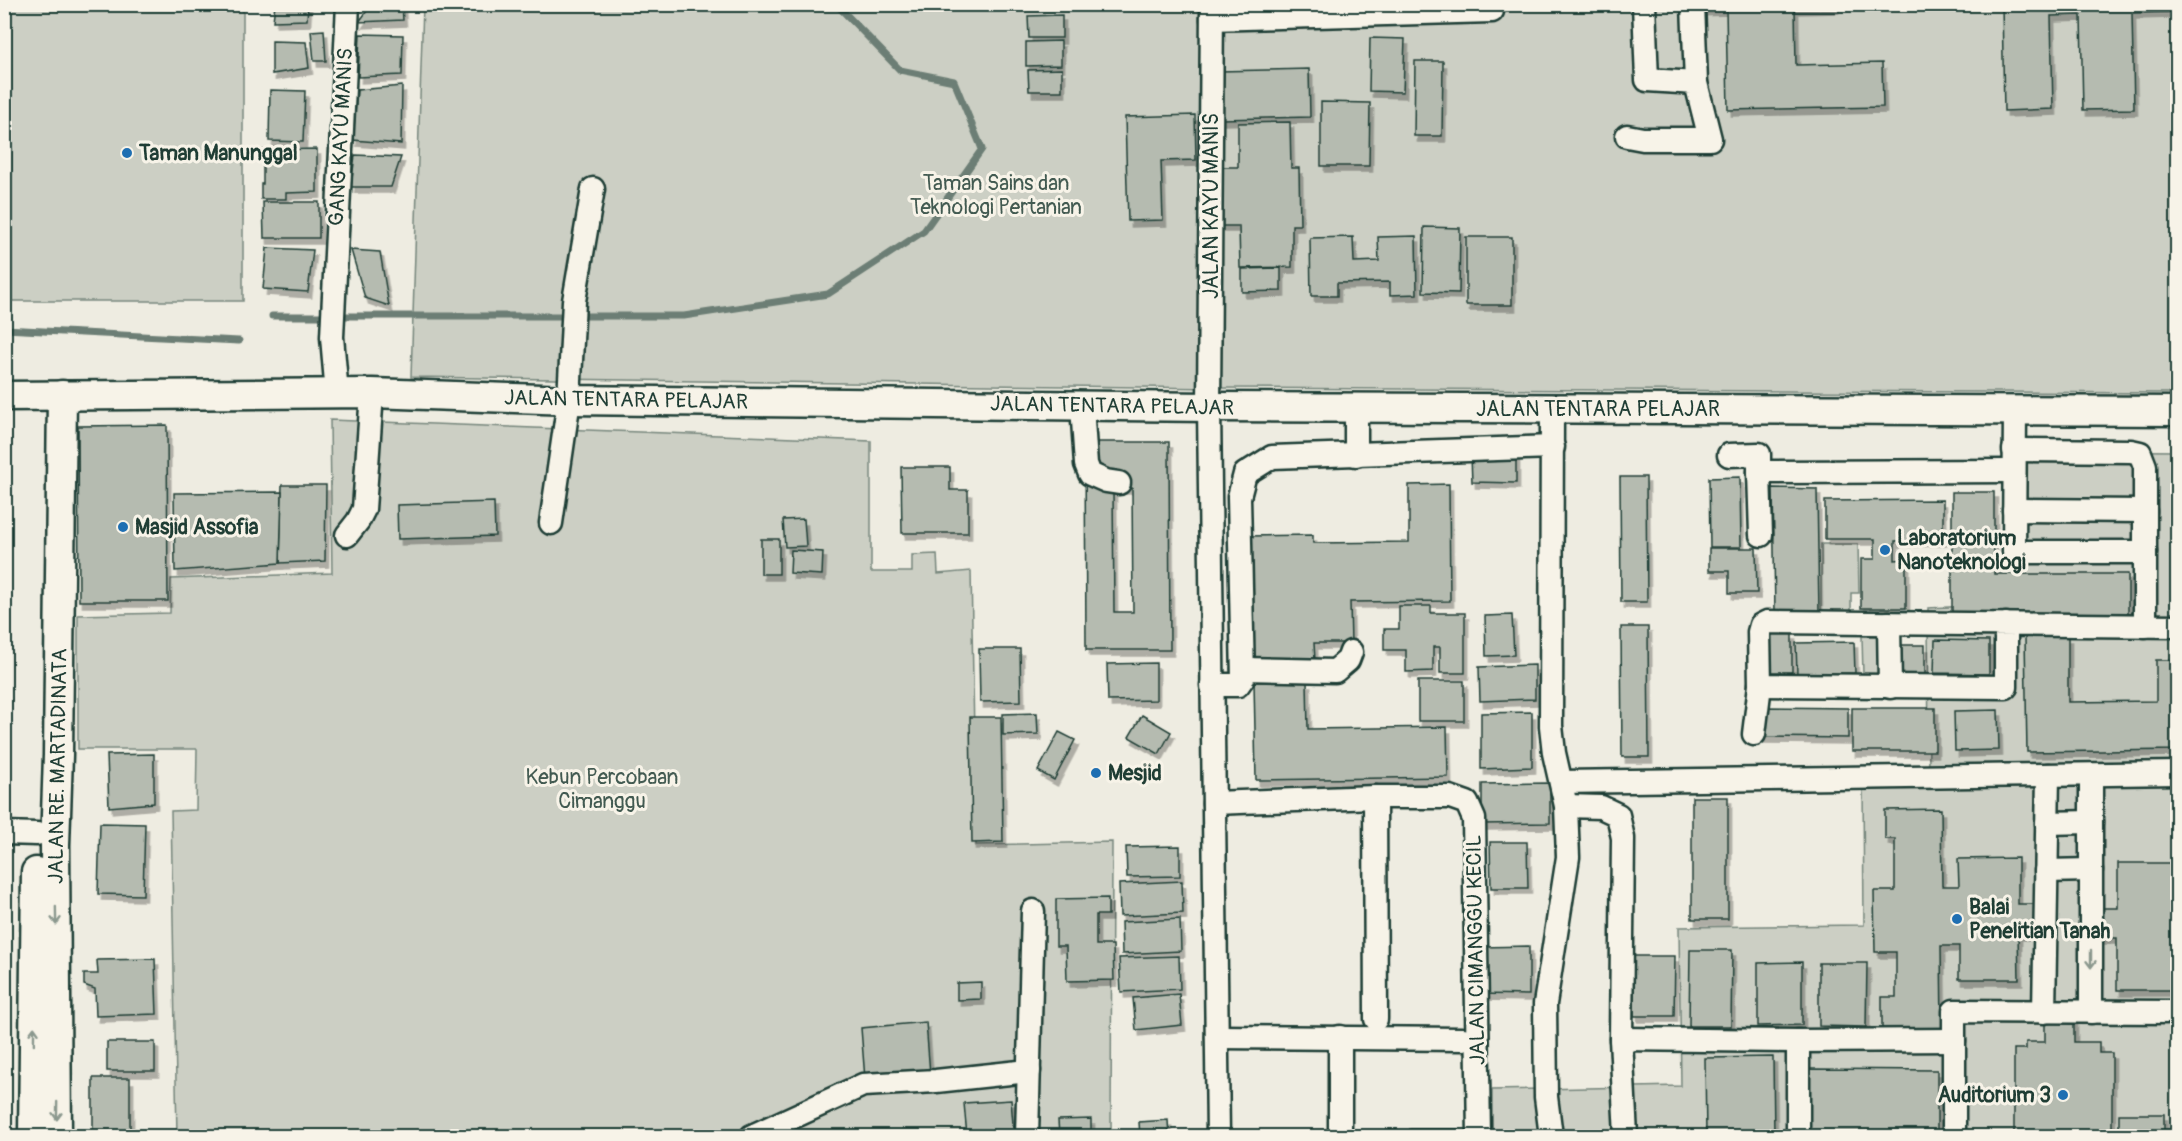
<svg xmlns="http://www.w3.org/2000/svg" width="2182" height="1141" font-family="Pangolin,sans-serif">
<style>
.green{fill:#cccfc4;stroke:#76867c;stroke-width:1.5}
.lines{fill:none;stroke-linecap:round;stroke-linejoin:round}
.stream{stroke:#6c7e74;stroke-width:7}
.building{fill:#b5bbb0;stroke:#1f3d34;stroke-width:1.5;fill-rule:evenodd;filter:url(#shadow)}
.minor-casing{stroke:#1f3d34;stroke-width:27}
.major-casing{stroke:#1f3d34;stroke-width:33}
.minor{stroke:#f7f3e8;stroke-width:22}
.major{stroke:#f7f3e8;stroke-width:28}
.oneway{stroke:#8b988e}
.poi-dot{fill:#1f6fb2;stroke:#f7f3e8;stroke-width:2}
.labels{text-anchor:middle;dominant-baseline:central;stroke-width:6;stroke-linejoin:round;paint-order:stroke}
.street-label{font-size:21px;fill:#1f3d34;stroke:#f7f3e8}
.poi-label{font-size:21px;font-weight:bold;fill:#1f3d34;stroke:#f7f3e8;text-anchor:start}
.park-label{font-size:21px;fill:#425a51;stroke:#f7f3e8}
</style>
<defs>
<filter id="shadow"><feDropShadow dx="3.5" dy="6" stdDeviation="0" flood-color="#0004"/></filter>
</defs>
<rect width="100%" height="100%" fill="#eeece1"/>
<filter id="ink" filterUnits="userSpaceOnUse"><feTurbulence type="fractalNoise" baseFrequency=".0167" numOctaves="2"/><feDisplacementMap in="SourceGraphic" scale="12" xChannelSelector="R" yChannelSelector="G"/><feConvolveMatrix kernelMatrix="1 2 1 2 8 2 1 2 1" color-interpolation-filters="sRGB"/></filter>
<g filter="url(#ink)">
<g class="green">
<path d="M11,5H243V301H12Z"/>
<path d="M423,5H2177V393L1214,388L411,377Z"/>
<path d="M330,420L871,441V572H912V555L937,554L938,574L971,571L976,845L1112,842L1111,1136H177L171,811L196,810L197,749H78V615L170,613L171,579L332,573Z"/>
<path d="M2015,450L2177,451V1136H1492V1090L1681,1086L1679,927L1864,925L1863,782L1929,779L1928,608L2014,604Z"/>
<path d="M1821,544H1858L1859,593H1851V614L1821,613Z"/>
<path d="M1862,636H1881L1882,674L1863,675Z"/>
</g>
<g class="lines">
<g class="stream">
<path d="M272,316H684L828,294L924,231L982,149L954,81L900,70L836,4"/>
<path d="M4,329L239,341"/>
</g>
</g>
<g class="building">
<path d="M275,4H308L307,20L273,21Z"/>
<path d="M372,4H402L403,20L359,22Z"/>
<path d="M1243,4H1312V6L1243,8Z"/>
<path d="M1694,4H1835V7L1795,8L1796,65L1882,63L1883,107L1728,110L1726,9L1694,10Z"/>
<path d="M2002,4H2170V12L2132,13L2134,109L2083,110L2081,15L2051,16L2053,109L2004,111Z"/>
<path d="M1062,15V38H1029L1028,16Z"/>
<path d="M324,30L326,61H314L311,31Z"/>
<path d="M360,34L403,35L402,75L358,77Z"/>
<path d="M1370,38L1405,39L1403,92L1369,91Z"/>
<path d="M272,41L306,42L309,68L272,74Z"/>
<path d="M1061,41V65L1026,66V42Z"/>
<path d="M1415,61H1443L1442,136H1414Z"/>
<path d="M1062,69V91H1029L1028,70Z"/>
<path d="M1309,69L1310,117L1220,119L1219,71Z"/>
<path d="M402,86L401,144L353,140L357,90Z"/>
<path d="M270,90L305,91L303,142L269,141Z"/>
<path d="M1321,102L1370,103L1369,166H1321Z"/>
<path d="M1195,115L1196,160L1161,161L1163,220L1128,221L1125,117Z"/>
<path d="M1290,122L1291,168H1299L1300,225H1292V267L1240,268L1239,226H1221L1220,167H1238V123Z"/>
<path d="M317,149V192L286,193V199H261V184H263V150Z"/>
<path d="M355,155L401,157L391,187H351Z"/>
<path d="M263,202H319V238H264Z"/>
<path d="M1424,227L1460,228L1459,293L1423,292Z"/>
<path d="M1416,236L1417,294L1390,295V282L1337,283V296H1311L1310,238L1353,237L1354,262L1379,261L1378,237Z"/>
<rect x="1466" y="237" width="46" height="68"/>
<path d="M267,248L313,250L308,292L263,289Z"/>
<path d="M351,250L380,252L389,306L365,298Z"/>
<path d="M1281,268V291L1242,292V269Z"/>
<path d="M167,425L168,601H79L78,426Z"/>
<path d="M1085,442H1169L1170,650H1086ZM1113,488H1132L1133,612H1114Z"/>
<path d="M1471,456H1516V483L1472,482Z"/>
<path d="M901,467H950V490H968V533H902Z"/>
<path d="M1620,477H1646L1647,602H1621Z"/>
<path d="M1740,477L1741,547H1710L1709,478Z"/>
<path d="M1449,484L1450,601L1350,602L1351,643H1314L1315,660L1252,661L1250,536L1313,535V543L1409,542V485Z"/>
<path d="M282,485H326L325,561L280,563Z"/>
<path d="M1773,488L1817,489L1819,613L1775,612Z"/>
<path d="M282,492L280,563L175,571L174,493Z"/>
<path d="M1952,492H1994V574H2128V614H1952Z"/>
<path d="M1943,500V540L1895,541V560L1906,559V608H1861V559H1875V539H1825V501Z"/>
<path d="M494,502L495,536L398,539L397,505Z"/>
<path d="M804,519L806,546L785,547L783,520Z"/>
<rect x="761" y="539" width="18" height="35"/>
<path d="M1709,548H1756L1757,593H1729V571H1709Z"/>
<path d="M791,550L823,552L822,575L790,573Z"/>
<path d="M1399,606H1431V613H1465V673H1440V647H1433V671L1406,672V650H1384V629H1399Z"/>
<path d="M1512,615L1514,655L1486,656L1485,616Z"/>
<path d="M1621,627H1648L1649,757H1622Z"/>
<path d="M1767,634H1792V672H1768Z"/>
<path d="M2068,636V702L2156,701V660H2178V750L2027,752L2025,637Z"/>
<path d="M1935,640L1989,641V674L1934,673Z"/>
<path d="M1854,642L1855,673L1797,675L1796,643Z"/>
<rect x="1898" y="645" width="27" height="32"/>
<path d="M979,649H1020L1021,701L980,702Z"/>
<path d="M1156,663V700L1108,701L1107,664Z"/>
<path d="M1535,665V699L1480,701L1479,667Z"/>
<path d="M1307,681L1308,729L1447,727L1448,777L1256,780L1254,682Z"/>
<rect x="1418" y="681" width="46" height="40"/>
<path d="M1761,707L1848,708V738L1761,737Z"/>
<rect x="1852" y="708" width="83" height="43"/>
<path d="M1998,710L1999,750L1955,751L1954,711Z"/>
<path d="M1532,712V767L1481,769V713Z"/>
<path d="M1037,713L1038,734L1003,735V714Z"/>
<path d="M1142,715L1171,732L1159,754L1129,737Z"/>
<path d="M970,717H1001L1003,842L972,843Z"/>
<path d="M1059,732L1075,740L1054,780L1038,771Z"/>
<path d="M154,754V803L109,807L107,755Z"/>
<path d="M1550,783V823L1482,824V784Z"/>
<rect x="1692" y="797" width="36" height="122"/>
<path d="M1941,809L1942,886H1959L1958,859L2018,858V904H2038L2039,934H2018L2019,979H1959V946H1941L1942,1029L1882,1030V997H1896V952H1875L1874,891H1895V839H1885V810Z"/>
<path d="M100,823L145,824L143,895L98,894Z"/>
<path d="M1490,842H1527L1528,888H1491Z"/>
<path d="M1180,846V876L1127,877L1126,847Z"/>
<path d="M2118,863H2178L2176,990H2117V938H2098V908H2118Z"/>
<path d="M1182,881L1183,913L1120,916L1119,884Z"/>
<path d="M1108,898V915H1096V945H1113L1114,980L1067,981L1066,946H1056V899Z"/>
<path d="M1180,919L1181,951L1122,954L1121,922Z"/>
<path d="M1529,946V995L1480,994L1482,947Z"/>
<path d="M1690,950H1732L1731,1026H1689Z"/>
<path d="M1179,956L1180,989L1121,992L1119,958Z"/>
<path d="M1634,956H1675L1674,1016H1634Z"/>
<path d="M155,959L157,1014L96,1016L95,989L84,985V974H98L97,960Z"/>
<path d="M1802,962V1025L1758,1026V963Z"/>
<path d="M1819,963H1867L1866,1027L1819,1026Z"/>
<path d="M981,982V999L957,1000V983Z"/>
<path d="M1179,994L1182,1025L1136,1030L1133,998Z"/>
<path d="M2045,1019H2074V1042H2099V1053H2112V1136H2014V1049H2026V1042H2045Z"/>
<path d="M926,1022L930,1074L865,1079L861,1028Z"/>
<rect x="107" y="1042" width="48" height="29"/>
<path d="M1773,1057L1774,1136H1706L1705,1058Z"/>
<path d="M1810,1069L1937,1070V1136H1809Z"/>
<rect x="93" y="1078" width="37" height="58"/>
<path d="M1011,1100L1014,1136H967L964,1103Z"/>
<rect x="2119" y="1114" width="45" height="22"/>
<path d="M1091,1119V1136H1059L1058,1120Z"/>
<path d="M1168,1120L1169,1136H1140L1139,1122Z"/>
<rect x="1410" y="1129" width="48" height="7"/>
<rect x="1347" y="1132" width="50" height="4"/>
</g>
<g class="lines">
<defs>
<g id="minor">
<path d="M1212,4L1209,407L1218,1136"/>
<path d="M1693,4L1696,83"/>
<path d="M1212,19L1492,11"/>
<path d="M1627,136L1643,139H1710L1696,83L1647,80L1644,4"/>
<path d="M337,394L332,337L348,4"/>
<path d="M1082,406L1086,464L1090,474L1106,481L1119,483"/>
<path d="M1356,406V455"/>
<path d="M2015,411L2014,552H2145V626"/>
<path d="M2014,450L2131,451L2140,453L2145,466V552"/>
<path d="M1729,455L1759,454V472L2014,471"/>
<path d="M1759,472L1761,535"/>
<path d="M2014,510L2145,511"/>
<path d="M551,523L569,400L574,301L593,189"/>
<path d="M347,535L358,521L364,509L372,393"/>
<path d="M1889,623L1890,687"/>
<path d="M2006,624V687L1760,685L1759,632L1761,625L1767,622L2178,626"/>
<path d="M1243,669L1335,671L1348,660L1351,652"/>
<path d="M1212,685H1238L1243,678L1239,497L1245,474L1272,457L1553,447"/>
<path d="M1754,734L1760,685"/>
<path d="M2091,775V1012"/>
<path d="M1561,782L2178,773"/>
<path d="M1375,797L1376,1019"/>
<path d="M1214,803L1375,797H1450L1467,803L1474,819L1479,1136"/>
<path d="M1566,806L1601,807L1618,815L1623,838L1621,1039L1626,1136"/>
<path d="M2047,823L2091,822"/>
<path d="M4,833L37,834"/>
<path d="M2046,871L2091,870"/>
<path d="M2044,1012L2048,775"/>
<path d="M1217,1037L1463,1039"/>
<path d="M1621,1039L1798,1041L1954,1040"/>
<path d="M1798,1041V1136"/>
<path d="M752,1136L863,1085L936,1081L1029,1071"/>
<path d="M1027,1136L1033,911"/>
<path d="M1340,1136V1037"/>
<path d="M1551,1136L1546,1097L1545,1004L1568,857L1566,806L1554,753L1551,726L1552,409"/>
<path d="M1954,1136V1011L2178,1012"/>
</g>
<g id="major">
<path d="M4,396L372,393L569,400L1209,407L2178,411"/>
<path d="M33,1136L36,872"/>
<path d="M57,1136L55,845L58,755L62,395"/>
</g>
</defs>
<use href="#minor" class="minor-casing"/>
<use href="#major" class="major-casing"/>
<use href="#minor" class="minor"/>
<use href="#major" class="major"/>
</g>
<defs><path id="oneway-shaft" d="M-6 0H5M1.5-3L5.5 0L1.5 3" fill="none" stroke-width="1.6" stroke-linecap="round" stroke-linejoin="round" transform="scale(1.5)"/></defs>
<g class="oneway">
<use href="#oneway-shaft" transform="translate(56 916) rotate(89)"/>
<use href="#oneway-shaft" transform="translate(2091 959) rotate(90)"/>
<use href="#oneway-shaft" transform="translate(34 1036) rotate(-89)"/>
<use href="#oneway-shaft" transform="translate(57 1111) rotate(91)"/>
</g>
</g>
<g class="poi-dot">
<circle cx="127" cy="153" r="6"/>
<circle cx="123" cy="527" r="6"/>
<circle cx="1885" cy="550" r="6"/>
<circle cx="1096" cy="773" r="6"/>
<circle cx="1957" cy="919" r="6"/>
<circle cx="2063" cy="1095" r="6"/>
</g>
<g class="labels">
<g class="street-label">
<text transform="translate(341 137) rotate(-87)">GANG KAYU MANIS</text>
<text transform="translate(1211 206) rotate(-90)">JALAN KAYU MANIS</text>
<text transform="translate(626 400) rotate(1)">JALAN TENTARA PELAJAR</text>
<text transform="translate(1112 406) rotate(1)">JALAN TENTARA PELAJAR</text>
<text x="1598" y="409">JALAN TENTARA PELAJAR</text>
<text transform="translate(58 766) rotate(-89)">JALAN RE. MARTADINATA</text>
<text transform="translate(1476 950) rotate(-91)">JALAN CIMANGGU KECIL</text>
</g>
<g class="poi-label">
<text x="139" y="153">Taman Manunggal</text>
<text x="135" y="527">Masjid Assofia</text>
<text x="1897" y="538">Laboratorium<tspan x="1897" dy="24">Nanoteknologi</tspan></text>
<text x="1108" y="773">Mesjid</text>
<text x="1969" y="907">Balai<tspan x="1969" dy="24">Penelitian Tanah</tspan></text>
<text x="2051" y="1095" text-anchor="end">Auditorium 3</text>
</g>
<g class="park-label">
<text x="996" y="183">Taman Sains dan<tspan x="996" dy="24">Teknologi Pertanian</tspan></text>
<text x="602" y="777">Kebun Percobaan<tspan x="602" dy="24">Cimanggu</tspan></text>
</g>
</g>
<rect width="2182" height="1141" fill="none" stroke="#f7f3e8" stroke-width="24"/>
<rect x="12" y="12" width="2158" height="1117" fill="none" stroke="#1f3d34" stroke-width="2" filter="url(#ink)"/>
</svg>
